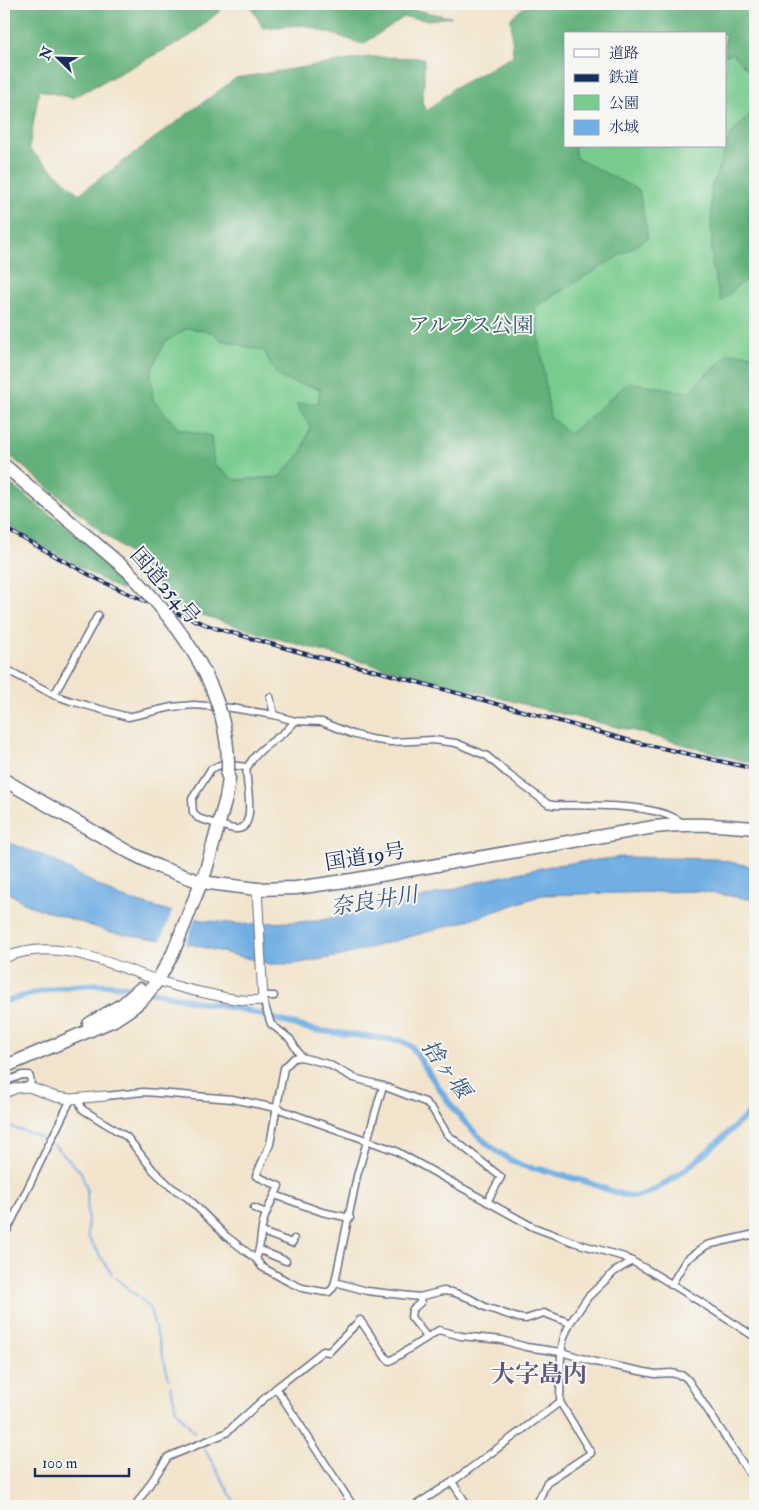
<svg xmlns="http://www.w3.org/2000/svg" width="759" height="1510" font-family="'IM FELL Double Pica','Noto Serif JP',serif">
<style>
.green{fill:#79cc8f;stroke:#4a7e76;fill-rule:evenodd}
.forest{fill:#62b07a;stroke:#3e706c;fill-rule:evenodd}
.water{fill:#71aee3;stroke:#466ea0}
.pier{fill:#f2e4cc}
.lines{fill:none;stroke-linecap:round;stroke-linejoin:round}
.stream{stroke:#71aee3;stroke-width:2}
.canal{stroke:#71aee3;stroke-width:6}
.street-casing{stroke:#666e84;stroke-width:9}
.secondary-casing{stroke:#666e84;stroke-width:11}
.highway-casing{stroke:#666e84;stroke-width:15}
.street{stroke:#fff;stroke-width:6}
.secondary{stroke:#fff;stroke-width:9}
.highway{stroke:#fff;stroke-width:12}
.rail-casing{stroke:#1b2f5e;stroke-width:4}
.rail{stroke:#f6f6f2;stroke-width:2;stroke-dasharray:5.5;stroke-linecap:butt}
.highway-bridge-casing{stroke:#666e84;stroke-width:15;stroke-linecap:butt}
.highway-bridge{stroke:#fff;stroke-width:12}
.labels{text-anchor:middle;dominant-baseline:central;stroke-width:4;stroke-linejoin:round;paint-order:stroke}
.park-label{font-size:21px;fill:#32566a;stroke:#f6f6f2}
.street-label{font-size:21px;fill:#1b2f5e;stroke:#f6f6f2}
.water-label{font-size:22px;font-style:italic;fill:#355586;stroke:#f6f6f2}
.quarter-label{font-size:24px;font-weight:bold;fill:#61567c;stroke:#f6f6f2}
</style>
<rect width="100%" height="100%" fill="#f6f6f2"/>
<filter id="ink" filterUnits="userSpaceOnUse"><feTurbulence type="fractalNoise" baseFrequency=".02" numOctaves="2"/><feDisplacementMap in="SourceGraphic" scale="10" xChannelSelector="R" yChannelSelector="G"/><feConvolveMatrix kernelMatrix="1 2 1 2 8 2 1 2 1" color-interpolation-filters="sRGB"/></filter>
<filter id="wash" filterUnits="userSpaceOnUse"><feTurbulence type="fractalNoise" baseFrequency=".0096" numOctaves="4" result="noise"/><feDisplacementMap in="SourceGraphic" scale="20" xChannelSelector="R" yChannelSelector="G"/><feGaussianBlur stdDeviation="1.12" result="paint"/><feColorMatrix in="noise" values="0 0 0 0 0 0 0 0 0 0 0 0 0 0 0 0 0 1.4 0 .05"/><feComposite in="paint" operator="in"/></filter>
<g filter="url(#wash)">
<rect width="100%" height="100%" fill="#f2e4cc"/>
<path class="green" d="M564,4H755V528L586,553L203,477L4,172L77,204L445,125L558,51ZM565,34H725V146H565Z"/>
<g class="forest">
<path d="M4,4H228L189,37L72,98L39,90L29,149L79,194L236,78L369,57L424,58V80L422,102L427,111L454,88L513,56L511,18L524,7L543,4H755V78L732,53L725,56V34H565V95L564,96L565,104V146H574L576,158L639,190L648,238L535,307L550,417L570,434L629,382L688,392L729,353L755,355V764L638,732L550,711L317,650L269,636L174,606L141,564L4,451ZM188,328L212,332L221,340L265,351C276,386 289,380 320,389L318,403L296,404L310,427L302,452L279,477L235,480L214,465L211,436L179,429L153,400L151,371L165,342Z"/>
<path d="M249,4H383L451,17L429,20L404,17L363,44L304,25L263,28Z"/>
<path d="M755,109V205L749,211L752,273L721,302L712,265L711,189L730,135Z"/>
<path d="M4,479L116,566L131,588L120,590L4,524Z"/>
</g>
<path class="water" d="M4,841L42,855L120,897L202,920L238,924L317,921L407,902L485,880L555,865L622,857L715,859L755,867V900L700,891L542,895L473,919L341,956L293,964H270L194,945L110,932L28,905L4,890Z"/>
<path class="pier" d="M173,909L196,916L185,946L160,942Z"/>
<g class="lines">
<g class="stream">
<path d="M4,1125L36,1135L49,1142"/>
<path d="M54,1145L81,1172L87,1190L88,1237L112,1274"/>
<path d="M116,1278L146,1304L150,1309L169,1379"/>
<path d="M171,1386L176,1410L195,1433"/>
<path d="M205,1450L237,1506"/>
</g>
<g class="canal">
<path d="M149,991L203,1003L241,1009L313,1030L402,1041L412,1047C442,1093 469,1141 521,1165C529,1168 539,1169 547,1171C560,1175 574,1178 587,1182C600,1186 626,1199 638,1196C675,1186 726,1134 755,1108"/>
<path d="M4,1002C52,987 89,979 139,989"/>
</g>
</g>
</g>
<g filter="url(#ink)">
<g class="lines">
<defs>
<g id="street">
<path d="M4,668L54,695L71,701L128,717L172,707L194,705L232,708L274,715L295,721L322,722L352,734L370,739L391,742L433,740L456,743L487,756L509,775L548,804L553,805C585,806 660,802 683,824"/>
<path d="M54,695L98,615"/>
<path d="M270,697L274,715"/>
<path d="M213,823L198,818L193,812L192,799L211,769L222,764L246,767"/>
<path d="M219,825C225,826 232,830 238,829C255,827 248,792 247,780C247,775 245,770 248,766C261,743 283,739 295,721"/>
<path d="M263,996H274"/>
<path d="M263,1000L271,1024L290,1039L301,1057"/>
<path d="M4,1082L22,1075H29L31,1081L29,1087"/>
<path d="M105,1096L143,1092L158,1093L232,1099L276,1108L394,1150L533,1227L573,1242L624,1257C669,1280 712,1310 755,1337"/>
<path d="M79,1099L82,1109L127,1137L153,1170L171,1187L188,1198L226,1236L256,1259L262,1267L289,1282L302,1288L324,1292H329L333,1288L335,1282L357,1176L383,1086"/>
<path d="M275,1195L322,1212L350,1218"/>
<path d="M254,1208L266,1213"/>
<path d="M262,1232L292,1243L294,1239"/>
<path d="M4,1237L71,1099"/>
<path d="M260,1250L286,1261"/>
<path d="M256,1259C261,1247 260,1235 263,1223C266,1210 274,1198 279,1186L256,1176L270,1144L284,1068L294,1058L301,1057L328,1064L354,1078L383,1086L425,1102L433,1110L447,1134L501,1177L487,1202"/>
<path d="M335,1282L367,1291L419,1297L443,1291L452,1292L469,1298L485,1307L518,1318L526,1319L544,1313L570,1323"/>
<path d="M671,1285L686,1260L707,1245L755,1234"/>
<path d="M419,1297L421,1302L412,1310L411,1317L427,1337"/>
<path d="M276,1388L353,1506"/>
<path d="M452,1482L468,1506"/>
<path d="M135,1506L168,1457L226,1433L276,1388L323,1351L329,1352L360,1320L386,1358L390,1361L439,1330L461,1336L502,1340L526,1347L561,1352L595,1362L655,1374L671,1373L684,1376L688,1380L755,1482"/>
<path d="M414,1506L452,1482L560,1402"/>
<path d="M536,1506L547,1482L591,1453L560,1402L561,1352L564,1337L570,1323L588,1297L614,1272L632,1261"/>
</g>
<g id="secondary">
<path d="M4,958C60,934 116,968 169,984C184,989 199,992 214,995C230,999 246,1002 263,1000L257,889"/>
<path d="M4,1093L17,1088L29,1087L56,1097L71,1099L105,1096"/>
</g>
<g id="highway">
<path d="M4,465L129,572"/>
<path d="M4,780L129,852L159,867L201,882L257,889L296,888L352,880L654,827C689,823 721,825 755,828"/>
<path d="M89,1024L123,1004L140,989"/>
<path d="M4,1067L114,1020L132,1008L144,998L158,980L173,953L206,870L226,798L229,779L227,774"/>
</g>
</defs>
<use href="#street" class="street-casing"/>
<use href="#secondary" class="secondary-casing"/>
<use href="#highway" class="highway-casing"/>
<use href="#street" class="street"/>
<use href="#secondary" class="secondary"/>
<use href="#highway" class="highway"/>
<defs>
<path id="rail" d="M4,528L97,579L147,602L215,628L306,654L377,671L635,742L755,769"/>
</defs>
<use href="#rail" class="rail-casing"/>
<use href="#rail" class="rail"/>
<defs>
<path id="highway-bridge" d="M129,572C182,627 230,691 228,771"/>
</defs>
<use href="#highway-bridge" class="highway-bridge-casing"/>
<use href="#highway-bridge" class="highway-bridge"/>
</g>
</g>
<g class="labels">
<g class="park-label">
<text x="471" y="325">アルプス公園</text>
</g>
<g class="street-label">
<text transform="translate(165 586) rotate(49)">国道254号</text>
<text transform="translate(365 857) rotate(-9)">国道19号</text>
</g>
<g class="water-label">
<text transform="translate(374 901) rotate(-9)">奈良井川</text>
<text transform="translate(446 1069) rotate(54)">捨ヶ堰</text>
</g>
<g class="quarter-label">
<text x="539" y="1374">大字島内</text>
</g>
</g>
<rect width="759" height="1510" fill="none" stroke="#f6f6f2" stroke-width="20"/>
<rect x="564" y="32" width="162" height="115" fill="#f6f6f2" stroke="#9ea6b7"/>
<rect x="574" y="49" width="25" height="8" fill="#ffffff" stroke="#9ea6b7"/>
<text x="609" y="58" font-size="15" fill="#1b2f5e">道路</text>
<rect x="574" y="74" width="25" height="8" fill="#1b2f5e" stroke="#9ea6b7"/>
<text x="609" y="82" font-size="15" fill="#1b2f5e">鉄道</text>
<rect x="574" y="95" width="25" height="15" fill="#79cc8f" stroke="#9ea6b7"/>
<text x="609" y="108" font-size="15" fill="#1b2f5e">公園</text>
<rect x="574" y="120" width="25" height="15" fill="#71aee3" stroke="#9ea6b7"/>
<text x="609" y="132" font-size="15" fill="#1b2f5e">水域</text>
<g transform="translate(58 58) rotate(293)" stroke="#f6f6f2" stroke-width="4" paint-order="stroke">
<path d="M0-4L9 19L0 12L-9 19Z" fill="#1b2f5e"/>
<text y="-8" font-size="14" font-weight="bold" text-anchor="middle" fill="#1b2f5e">N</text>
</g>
<path d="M35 1468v8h94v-8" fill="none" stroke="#1b2f5e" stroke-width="2.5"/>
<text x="42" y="1468" font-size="15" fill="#1b2f5e" stroke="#f6f6f2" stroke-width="4" paint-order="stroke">100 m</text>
</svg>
